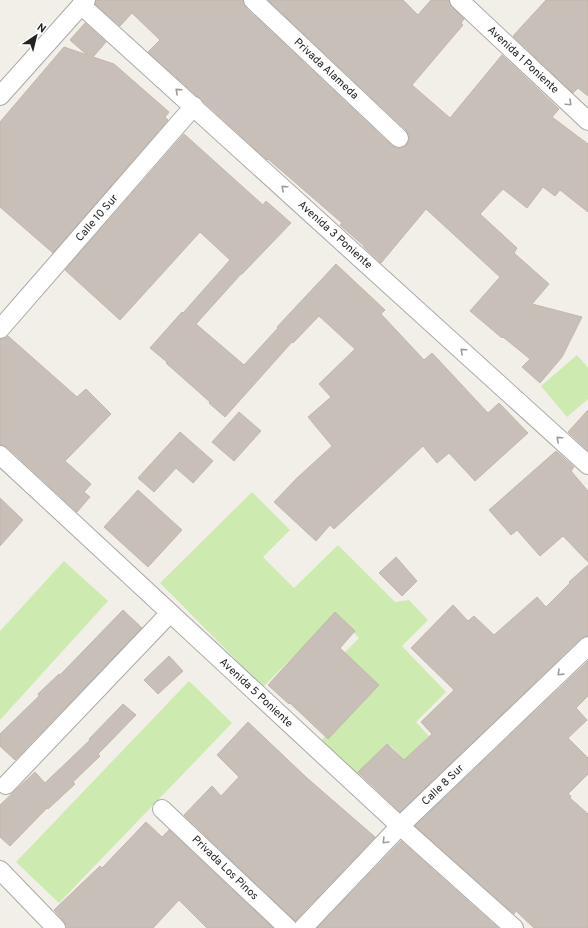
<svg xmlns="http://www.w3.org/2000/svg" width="588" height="928" font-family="Overpass,sans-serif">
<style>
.grass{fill:#cdebb0}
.building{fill:#c7bfb8;stroke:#c4b6ab}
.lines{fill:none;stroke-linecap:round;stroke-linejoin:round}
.minor-casing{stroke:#a9a9a9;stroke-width:20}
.minor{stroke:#fff;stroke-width:18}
.oneway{stroke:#9c9c9c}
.labels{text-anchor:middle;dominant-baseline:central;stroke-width:3.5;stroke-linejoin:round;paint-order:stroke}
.street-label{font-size:11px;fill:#222;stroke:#fff}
</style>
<rect width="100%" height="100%" fill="#f2efe9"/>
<g class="grass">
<path d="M577,355L588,368V399L567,417L541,386Z"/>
<path d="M252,492L290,530L263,557L294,588L338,545L395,602L409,600L428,620L402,646L446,692L416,722L429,736L404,760L391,746L356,781L318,743L377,685L344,653L359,638L336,614L263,687L160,583Z"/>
<path d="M64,561L108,601L0,720V631Z"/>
<path d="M189,681L232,723L59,903L16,862Z"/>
</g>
<g class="building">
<path d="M96,0H243L246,8L392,146L397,148H402L406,145L409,141V135L406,130L268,0H403L418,15L431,0H449L452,7L464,19L461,23L463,25L412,85L450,118L502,55L559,109L552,117L588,144V212L560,190L555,196L543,187L527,208L503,189L480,214L517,248L514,253L549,284L532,304L582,317L562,357L540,383L522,367L530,359L503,337L502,338L470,311L500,277L426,209L381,263L364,247V246L340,225L342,223L268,159L267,160L204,102L201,98L197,96L148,52L160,40L132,13L120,26L95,4Z"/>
<path d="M546,0H588V96L578,88L573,93L513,36Z"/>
<path d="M85,23L106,42L93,57L114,64L169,112L165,117L168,120L53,253L0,207V122L64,47L87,55L70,40Z"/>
<path d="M184,134L263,205L266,201L291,223L242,274H241L196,324L244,365L278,328L277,327L336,264L385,310L381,314L424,360L432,353L488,413L499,403L528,433L475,481L449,453L437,463L423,446L334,529L330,525L316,541L274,502L297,478L332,446L308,417L331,397L319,384L355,349L319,316L293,343L292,342L225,417L209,403L210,402L166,363L167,362L150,348L182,312L183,313L230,260L200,232L120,320L65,270Z"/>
<path d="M8,336L77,397L86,389L111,414L65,461L91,484L84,492L90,497L77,512L7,447L0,445V339H4Z"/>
<path d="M588,410V451L568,432Z"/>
<path d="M239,412L261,431L234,461L212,442Z"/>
<path d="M180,432L213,461L193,483L176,468L154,492L138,478Z"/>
<path d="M556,451L574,467L571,471L588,491V562L563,536L540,556L517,530L511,535L489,510Z"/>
<path d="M138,490L182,530L148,567L104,527Z"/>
<path d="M0,498L23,520L0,546Z"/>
<path d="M396,557L417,581L402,596L379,573Z"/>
<path d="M588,565V636L581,638L400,812L358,772L387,744L404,760L432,734L421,722L454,690L411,648L453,605L468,621L474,616L494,635L537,597L546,607L570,583L569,582Z"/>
<path d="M123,610L142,628L15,760L0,746V734L39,696L38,694L59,674L60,675Z"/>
<path d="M335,612L355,631L340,648L379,685L328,739L290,703L289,704L268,685Z"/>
<path d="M169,656L183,671L158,694L144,680Z"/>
<path d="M588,661V696L576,708L587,720L568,738L588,758V774L568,794L571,796L570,798L588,814V928H534L516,911L514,914L415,826Z"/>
<path d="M123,704L136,715L98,754L100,756L73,782L75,784L48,809L47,808L10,846L0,837V805L35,772L45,783L90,740L89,739Z"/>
<path d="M248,722L307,778L375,837L295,921L184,815L212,786L221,796L239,777L217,755Z"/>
<path d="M146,822L162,837L169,830L273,928H207L179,900L153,928H67L64,921L54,910L100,866L102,868Z"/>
<path d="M401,841L498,928H317Z"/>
</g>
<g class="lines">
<defs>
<g id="minor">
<path d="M253,0L399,138"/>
<path d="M459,0L588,121"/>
<path d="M81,5L588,465"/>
<path d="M0,96L86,0"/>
<path d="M0,329L194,106"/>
<path d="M0,455L400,826L514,928"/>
<path d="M6,785L170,613"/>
<path d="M162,809L288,928"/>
<path d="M0,870L56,928"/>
<path d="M303,928L400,826L588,646"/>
</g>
</defs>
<use href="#minor" class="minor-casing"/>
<use href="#minor" class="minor"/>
</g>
<defs><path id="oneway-chevron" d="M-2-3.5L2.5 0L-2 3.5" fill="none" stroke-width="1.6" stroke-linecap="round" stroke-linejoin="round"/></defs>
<g class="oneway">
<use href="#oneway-chevron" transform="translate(178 91) rotate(-138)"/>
<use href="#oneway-chevron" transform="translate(569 103) rotate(43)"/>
<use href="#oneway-chevron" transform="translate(284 188) rotate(-138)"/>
<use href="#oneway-chevron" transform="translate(463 351) rotate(-138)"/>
<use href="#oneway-chevron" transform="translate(559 439) rotate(-138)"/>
<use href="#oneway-chevron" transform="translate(560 673) rotate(136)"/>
<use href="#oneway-chevron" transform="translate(385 841) rotate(134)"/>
</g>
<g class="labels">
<g class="street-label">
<text transform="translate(523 60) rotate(43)">Avenida 1 Poniente</text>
<text transform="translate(326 69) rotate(43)">Privada Alameda</text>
<text transform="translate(97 218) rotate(-49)">Calle 10 Sur</text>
<text transform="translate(335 235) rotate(42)">Avenida 3 Poniente</text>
<text transform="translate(256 693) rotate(43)">Avenida 5 Poniente</text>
<text transform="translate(443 785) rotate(-44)">Calle 8 Sur</text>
<text transform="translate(225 868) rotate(44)">Privada Los Pinos</text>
</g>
</g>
<g transform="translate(36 36) rotate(35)" stroke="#ffffff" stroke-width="3" paint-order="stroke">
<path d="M0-3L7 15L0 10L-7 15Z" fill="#222222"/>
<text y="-6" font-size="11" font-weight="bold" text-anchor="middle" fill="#222222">N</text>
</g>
</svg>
